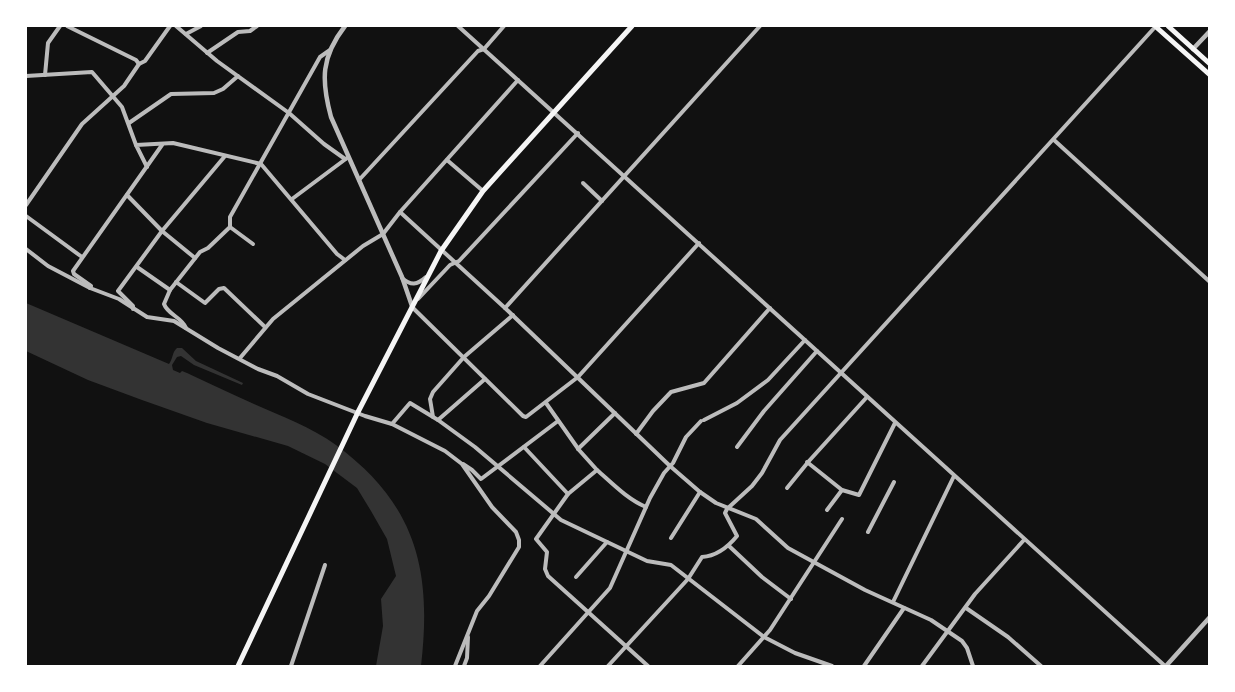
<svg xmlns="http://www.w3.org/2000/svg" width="1235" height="692" font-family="Signika,sans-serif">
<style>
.water{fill:#333}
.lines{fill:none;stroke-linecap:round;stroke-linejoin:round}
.minor{stroke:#bcbcbc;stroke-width:4}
.tertiary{stroke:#bcbcbc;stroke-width:4.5}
.secondary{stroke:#f5f5f5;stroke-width:5}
</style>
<rect width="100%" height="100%" fill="#111"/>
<path class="water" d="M26,303L169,364C173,359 172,352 177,348H182L196,361L243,383L242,385L194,365L181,356L177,357L172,365L173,370L180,373L182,371L187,373C209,383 231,394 254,404C281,416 311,427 336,445C417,505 432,571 421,666H376L383,626L381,599L396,576L387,539L371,511L357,488L325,464L288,446L207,423L142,400L88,380L26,351Z"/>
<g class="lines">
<g class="minor">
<path d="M67,26L136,60L139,64"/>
<path d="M176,26L217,61L289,113L324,144L345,159"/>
<path d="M458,26L1165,666"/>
<path d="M186,34L201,26"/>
<path d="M207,53L238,32L250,31L257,26"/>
<path d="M45,75L48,43L60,26"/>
<path d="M26,76L92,72L122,107L136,145"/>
<path d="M129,123L171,94L214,93L223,89L238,76"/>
<path d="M1054,140L1210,282"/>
<path d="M447,160L483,191"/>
<path d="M147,167L136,145L173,143L261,164L337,254L345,260"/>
<path d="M359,180L478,51L484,49L504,26"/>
<path d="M583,183L602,201"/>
<path d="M127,195L162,231L195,258"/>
<path d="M292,199L347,158"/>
<path d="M26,205L82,124L124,86L139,64L145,61L170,26"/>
<path d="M400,212L505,308L670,466L700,492L716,503L756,519L788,548L865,590L931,620L962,641L967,648L973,666"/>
<path d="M26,216L82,257"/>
<path d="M230,227L253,244"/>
<path d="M26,249L48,266L90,288L119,299L147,317L174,321L218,348L258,369L277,376L308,394L365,416L392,424L445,451L462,464L492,507L516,532L519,540V547L489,596L477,611L455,666"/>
<path d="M137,267L170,290"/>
<path d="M402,278C411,286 417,285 426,277"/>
<path d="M176,282L205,303L219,289L224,288L265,327"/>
<path d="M90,288L91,286L74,274L73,271L162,145"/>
<path d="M418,299L450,265L459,261L578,133"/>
<path d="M412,307L523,416L526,417L578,377L699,243"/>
<path d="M505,308L760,26"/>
<path d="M133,309V306L118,291L162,231L225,156"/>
<path d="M186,328C182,317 168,315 164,304L170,290L200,252L208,248L230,227V217L320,57L330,50"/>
<path d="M240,358L273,319L363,246L383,234L400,212L518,80"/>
<path d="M546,403L579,450L597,470"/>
<path d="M433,417L430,399L433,392L464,357L513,315"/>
<path d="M438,420L485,379"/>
<path d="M704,420L737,403L768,380L805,340"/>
<path d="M392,424L410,403L438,420L475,447L561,520L647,561L671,565L764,637L795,653L832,666"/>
<path d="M636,434L653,411L671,392L704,383L770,308"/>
<path d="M524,447L568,494"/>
<path d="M737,447L764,411L817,351"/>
<path d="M578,449L615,413"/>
<path d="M807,462L842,490L859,495L895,423"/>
<path d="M463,464L472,470L481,479L558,421"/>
<path d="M787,488L809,461L867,397"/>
<path d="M646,507C627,499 612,483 597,470L568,494L536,539L547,552L545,569L548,576L648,666"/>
<path d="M827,510L842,490"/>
<path d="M868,532L894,482"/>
<path d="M671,538L700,492"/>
<path d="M729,546L762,577L791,599"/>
<path d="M576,577L607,542"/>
<path d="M893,602L954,476"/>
<path d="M966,608L1008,637L1041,666"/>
<path d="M291,666L325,565"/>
<path d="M464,666L467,658L468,637"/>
<path d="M540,666L610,588L650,498L664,473L673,463L686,437L701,421"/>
<path d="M608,666L688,579L702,557C717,556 728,547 737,536L725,513L727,509L752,486L762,473L780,440L1156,26"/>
<path d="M738,666L770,630L842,519"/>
<path d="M864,666L904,608"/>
<path d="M922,666L975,594L1024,540"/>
</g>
<g class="tertiary">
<path d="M345,26C321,57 321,80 331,117L402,277L412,306"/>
<path d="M1193,49L1210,31"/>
<path d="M1166,666L1210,617"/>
</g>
<g class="secondary">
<path d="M1155,26L1210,75"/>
<path d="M1168,26L1210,64"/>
<path d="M238,666L358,412L441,251L483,191L632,26"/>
</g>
</g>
<rect width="1235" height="692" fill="none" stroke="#ffffff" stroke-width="54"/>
</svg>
